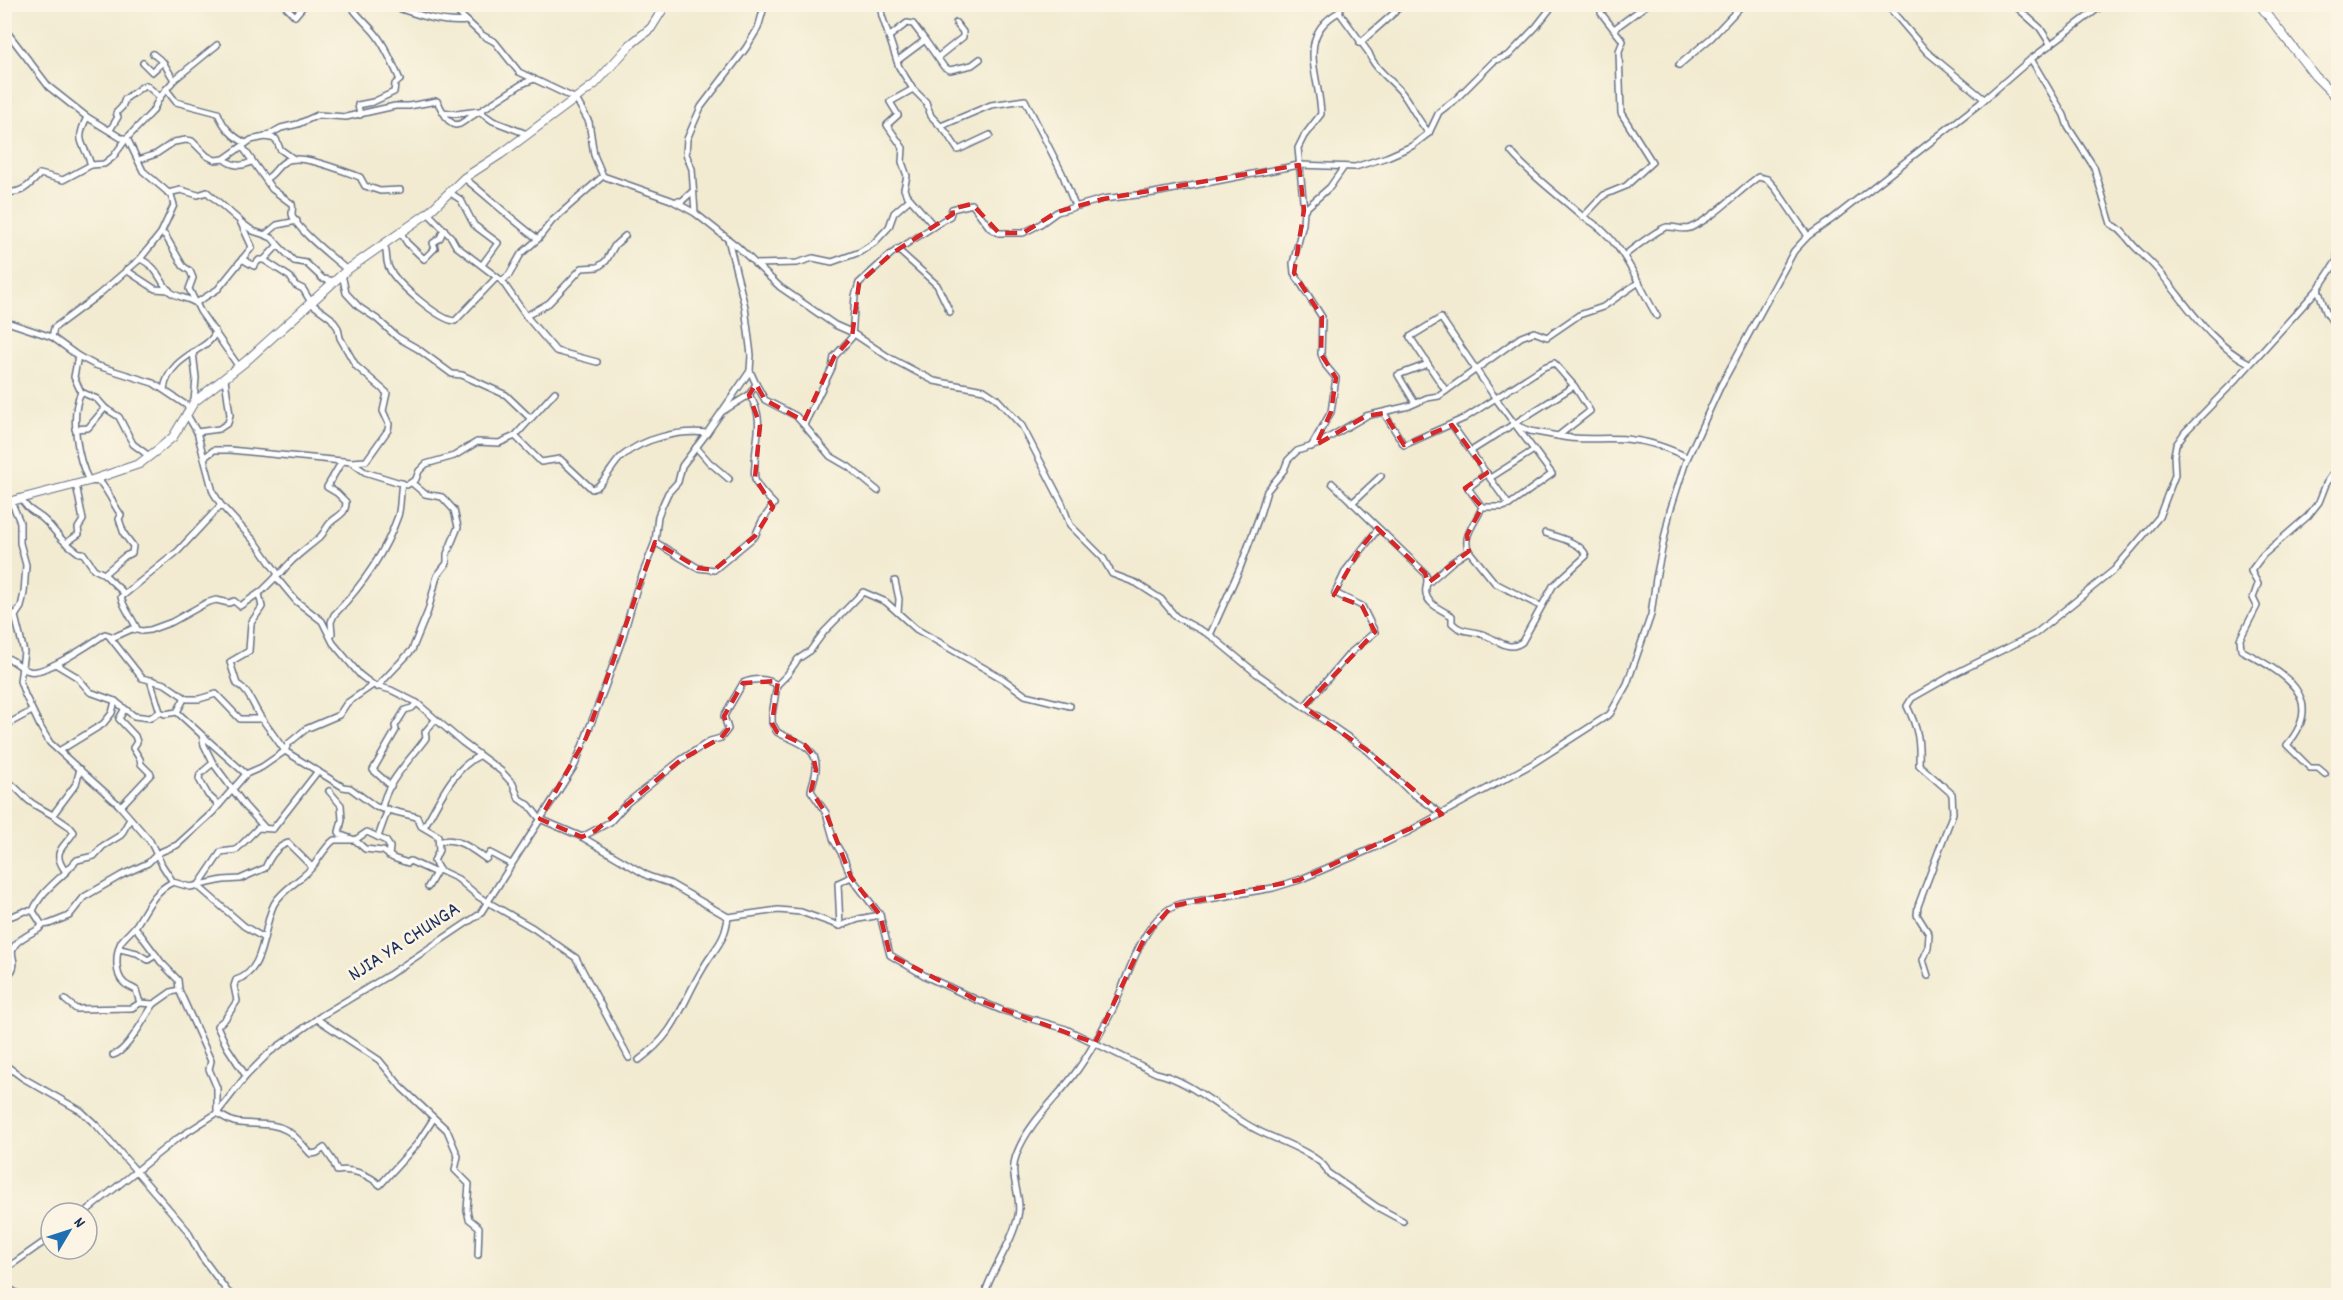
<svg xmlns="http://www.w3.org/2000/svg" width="2343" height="1300" font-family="Dekko,sans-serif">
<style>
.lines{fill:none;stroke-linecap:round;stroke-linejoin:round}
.street-casing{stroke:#667186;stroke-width:8}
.secondary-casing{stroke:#667186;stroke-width:10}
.street{stroke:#fff;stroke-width:5}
.secondary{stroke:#fff;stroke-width:8}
.marked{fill:none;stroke:#d62828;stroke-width:4.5;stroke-dasharray:12 8;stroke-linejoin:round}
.labels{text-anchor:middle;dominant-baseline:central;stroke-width:5;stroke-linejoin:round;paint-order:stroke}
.street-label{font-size:21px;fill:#1b2f5e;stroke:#fcf5e5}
</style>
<rect width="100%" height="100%" fill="#fcf5e5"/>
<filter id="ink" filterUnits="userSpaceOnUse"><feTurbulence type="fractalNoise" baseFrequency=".0167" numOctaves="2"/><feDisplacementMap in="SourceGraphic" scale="12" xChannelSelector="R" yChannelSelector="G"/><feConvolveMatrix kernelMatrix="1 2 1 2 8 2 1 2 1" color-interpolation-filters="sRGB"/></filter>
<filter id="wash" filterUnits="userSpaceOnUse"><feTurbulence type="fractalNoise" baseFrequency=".008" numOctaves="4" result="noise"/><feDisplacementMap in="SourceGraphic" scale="24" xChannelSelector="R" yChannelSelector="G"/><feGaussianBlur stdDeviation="1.35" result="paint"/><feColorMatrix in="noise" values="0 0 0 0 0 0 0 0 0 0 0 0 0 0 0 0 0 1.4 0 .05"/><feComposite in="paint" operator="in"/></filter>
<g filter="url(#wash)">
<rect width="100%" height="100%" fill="#f2ebd1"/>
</g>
<g filter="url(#ink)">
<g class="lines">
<defs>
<g id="street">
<path d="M283,4L295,16L305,4"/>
<path d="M358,4L354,10C360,18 367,24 374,32C385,45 393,64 400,80L395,84L394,92L373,102L358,105L360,115"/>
<path d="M387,4C413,13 440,24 467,21L482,35L495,42L519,72L576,99L589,122L594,155L603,176L671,200L695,213"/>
<path d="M449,4L467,21"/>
<path d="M765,4L758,28L746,48L701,107L687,139L686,154L692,169L695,213L738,247L780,287L835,325L851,332L890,358L934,381L984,390L996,398L1022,426L1062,503L1070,525L1103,558L1112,574L1136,583L1161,599L1176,617L1210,635L1257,674L1368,751L1408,790L1442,814"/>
<path d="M880,4L882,16L899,67L913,89L926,102L931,116L946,132L958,150L990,135"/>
<path d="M1342,4L1339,12L1369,53C1374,69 1392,80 1402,93C1412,106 1418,121 1429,133"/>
<path d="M1886,4L1927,52L1984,99"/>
<path d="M2013,4L2040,28L2051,45"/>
<path d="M4,28L49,87L87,117L121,138H127L143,171L171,195L174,205L161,233L140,259L97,296L54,328L52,337"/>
<path d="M1614,29L1648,4"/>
<path d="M890,36L907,23L913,24L925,40"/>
<path d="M1360,43L1395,12L1397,9L1392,4"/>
<path d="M153,54L163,62L174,80"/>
<path d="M938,57L963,37V32L956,23"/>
<path d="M2031,59L2064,115L2068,127L2094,167L2111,224C2124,230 2127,240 2137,249C2144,256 2151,262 2157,269C2186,302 2208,342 2249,363"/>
<path d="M897,61L925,40L944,67L950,70L972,65L980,59"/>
<path d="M143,63L152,72L163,62"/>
<path d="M1679,65L1711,38L1743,4"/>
<path d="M166,89L176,102L218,113C223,127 234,138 246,143"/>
<path d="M913,89L890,102L898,115L887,125L903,148L902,162L907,176L904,189L906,194L934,226"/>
<path d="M443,112L448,120L455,125L460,124L522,84L534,79"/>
<path d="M87,117C74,144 84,141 91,165L104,164L113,157L127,138L152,112L160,97L174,80L217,45"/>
<path d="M941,126L991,105L1025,100L1062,173L1075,206"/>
<path d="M110,130L118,117L116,113L122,107L125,99L143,86L146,85L160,97"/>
<path d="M265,137L276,139L280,149L294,159"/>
<path d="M240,148L244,149L272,189L292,204C293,207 292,211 292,214C294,228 336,260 347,270"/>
<path d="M1511,152C1532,177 1559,195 1583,217L1604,195L1626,186L1652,162L1621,113L1619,51L1623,41L1601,13L1602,4"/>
<path d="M224,159C232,166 242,167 251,162"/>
<path d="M138,160L156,154L174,142L186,140L192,141L207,156L215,160L224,159L251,140L265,137L281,128L298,124L318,115L346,117L395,106H409L437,101L443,112L456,114L479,111L493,121L527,134"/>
<path d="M464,178C490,198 512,220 538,239L552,221L603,176"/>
<path d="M265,179C274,176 277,165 286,161C301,153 343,171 360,177L365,186L380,191L400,190"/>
<path d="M4,191C20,196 30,185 40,174L63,180L91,165"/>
<path d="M449,192L461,200L474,225L498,243L482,265"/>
<path d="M676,201H682L693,191"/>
<path d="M1304,210L1330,187L1344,167"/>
<path d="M428,213L451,237L456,246L502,281L526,316L556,351L597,362"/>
<path d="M1583,217C1622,236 1636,282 1657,316"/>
<path d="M242,223L253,231L265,235L277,225L297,221"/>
<path d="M161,233L165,235L183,266L190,271L193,278L189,289L200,311L239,367"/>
<path d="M401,233L407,243L424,259L435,248L433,243L440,238L444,229"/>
<path d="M278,245L294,261L306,263L323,279L335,281"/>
<path d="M384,245C388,252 385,260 389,268C396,283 439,320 455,321L496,278"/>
<path d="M897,249L937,285L950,312"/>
<path d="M1624,256C1631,250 1660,228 1667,227C1675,226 1682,231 1690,228C1715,217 1736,193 1758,177L1767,179L1776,189L1808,236"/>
<path d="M140,259C159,268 157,277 169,291C176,297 188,298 196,303L218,289L252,247L240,221L207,192L198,195L181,190L168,193"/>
<path d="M242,259L254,266L259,260H264L278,245L272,238L265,235"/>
<path d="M264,260L290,277L295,285L303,289L312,304L331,318L338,328L340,338L356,366L387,393L383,411L389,424L388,430L366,461L351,462"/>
<path d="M2337,262L2338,246"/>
<path d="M755,264L797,263L813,258L832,262L860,252L874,243L889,227L894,213L910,199"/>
<path d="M126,270L155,289L169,290"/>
<path d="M342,274L346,293L359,307L377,319L397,337L418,349L452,374L462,375L506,395L530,418"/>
<path d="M502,281L509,275L521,254L538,239"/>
<path d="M2318,289L2326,312L2338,330"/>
<path d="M526,316L549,303L582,268L598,267L606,261L615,245L625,236"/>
<path d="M4,321L52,337L78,356L95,365L153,383L189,407"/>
<path d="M193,352L196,378L194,402"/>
<path d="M78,356L74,377L81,392C70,415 77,458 89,481L100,482C109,492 113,504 121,515L119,519L124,534L133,546L132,553L125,556L104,574"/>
<path d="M756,384L765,400L796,416L804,425"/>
<path d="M164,389C170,353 213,350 215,331"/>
<path d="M1446,391L1410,337L1441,318L1496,399L1552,474L1509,505L1452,425"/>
<path d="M1415,403L1398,375L1428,364"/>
<path d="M105,408L119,417L133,444L149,456"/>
<path d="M723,411L749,395L756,384L750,371"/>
<path d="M186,413L197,432L213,492L221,505L257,544L278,574L276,577L296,601L322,621L333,643L360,675L373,685L391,690L417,703L462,742L501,771L513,784L519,799L529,805L540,819L582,837L648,876L669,883L728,917L778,910L801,912L840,926L859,919L880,915L890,955L927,977L975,999L1001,1010L1066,1029L1156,1073C1191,1080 1226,1115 1259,1131C1277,1140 1324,1156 1328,1173L1377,1207L1403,1221"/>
<path d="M1384,413L1404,445L1465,418L1544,367L1554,363L1575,387L1590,411L1558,436L1530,431L1516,425"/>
<path d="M75,429L88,428L105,408L97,399L81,392"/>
<path d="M197,432L219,429L228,423L230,415L225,379"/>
<path d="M707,433L682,466L678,482L668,493L663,504L658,516L655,542L698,568L714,570L755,536L762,521L774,504C768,498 759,489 756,482C753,476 755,469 755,463C755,438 766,419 749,395"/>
<path d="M515,436L555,392"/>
<path d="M1558,436C1583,442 1608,436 1633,440C1653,442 1670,449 1687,457"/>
<path d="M696,447L709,462L729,479"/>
<path d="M1311,447L1331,412L1336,378L1326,366L1321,354L1322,317L1294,273L1293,263L1303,224L1304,210L1298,148L1304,136L1321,114C1320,77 1295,36 1339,12"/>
<path d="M1471,451L1574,386"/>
<path d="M205,457L214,450H230L342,461L351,462L365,472L407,485L416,479L419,471L426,464L454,456L477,442L499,443L515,436L541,462L560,459L592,489L597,487C607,478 612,466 621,457C643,438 679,430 707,433L750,371L751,355L745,307L728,239"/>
<path d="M1490,478L1534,450"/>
<path d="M1332,483L1425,573C1428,580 1427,581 1426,588C1423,603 1442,610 1452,616V623C1462,633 1470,630 1482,634C1496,638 1508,653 1522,642L1553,586L1586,556C1583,543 1557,537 1545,533"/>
<path d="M878,491L849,467L830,456L804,425L832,368L834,357L852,337L855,296L859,283L891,254L950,216L952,209L972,204L990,228L999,233H1023L1039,225L1057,212L1103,199L1154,193L1299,165L1355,167L1387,157L1412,146L1429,133L1439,112L1456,99L1494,61L1509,55L1536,27L1554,4"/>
<path d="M21,498C26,509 33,511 42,518C51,525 57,536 66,543L79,534L78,528L83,520L76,484"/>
<path d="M11,501L20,522V543L26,565L24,593L21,607L15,616L24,652L20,681L25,695L41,728L50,743L118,804L150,841L162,865L173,882L190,887L223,880L240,879L265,868C270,857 276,847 288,843L312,867"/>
<path d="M1352,503L1381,476"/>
<path d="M1482,507L1468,488L1487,473"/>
<path d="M66,543L79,553H83L94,569L104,574L125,594L178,551L221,505"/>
<path d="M1469,551C1461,536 1477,521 1482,507H1503L1509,505"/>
<path d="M278,574L281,573C293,557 305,550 319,538C324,534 326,527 330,523C338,515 346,515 346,502L337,493L327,487L342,461"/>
<path d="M895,581L899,599L898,612"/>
<path d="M1428,583L1452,562L1469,551L1495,583L1540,606"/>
<path d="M125,594L121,597C123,607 133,619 137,629"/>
<path d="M259,594L262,607L251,623L249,651L230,662L237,684C249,690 254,708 262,719"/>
<path d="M4,603L15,616"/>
<path d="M1210,635L1240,568L1260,514L1267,491L1284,470L1288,460L1297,451L1316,445L1366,416L1409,406L1427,398L1439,396L1521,337L1534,332L1547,337L1579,315L1603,307L1639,282"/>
<path d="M109,636L142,678L165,684L187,699H199L216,694L240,719H262L285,751"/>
<path d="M330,636L332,634L331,622L334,615C362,586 385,553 398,516C401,506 400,494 402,483"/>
<path d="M4,657C14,659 20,668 29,671C43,676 92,643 105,634L114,637L132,629L142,631L150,630L172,622L206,603L216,600L229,603L234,601L240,606L262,591L276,577"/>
<path d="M57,665L77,677L90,692L115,701L134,716L150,718L160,712L165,714L177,712L184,699"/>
<path d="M152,680L151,683L160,712"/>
<path d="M377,687L412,650L428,611L437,576L447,563V554L458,527L454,510L442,497L425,494L412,483"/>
<path d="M1304,707L1349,654L1375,632L1362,606L1335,593L1346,570L1378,529"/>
<path d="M177,712L202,735L204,745L213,763L200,774L199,779L208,795L219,805"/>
<path d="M4,726L32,711"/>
<path d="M203,736L246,774"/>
<path d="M59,751L103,724L112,713L115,701"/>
<path d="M285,751L288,744L306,729L339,715L347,703L373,685"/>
<path d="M213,763L245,806L264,827"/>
<path d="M2325,774L2318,768H2310L2287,745C2329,696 2280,671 2241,650L2240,639L2257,606L2253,598L2258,584L2251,571L2263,555L2308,516L2319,502L2326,484L2338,466"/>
<path d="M4,779C13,784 17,789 24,796C31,805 45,810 54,816"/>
<path d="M391,786L373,770L396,730L395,726L405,710L412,708L417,703"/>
<path d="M329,791L341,805L342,820L339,832L341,835L355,840L365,849L383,851L393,858L408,863L410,861L434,872L439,870"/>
<path d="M118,804L122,805L151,774L141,764L140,759L133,748L137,742L135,736L119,719L124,710"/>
<path d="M382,809C385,783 411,759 426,738L425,732L435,720"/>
<path d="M424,827C439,802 452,769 479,756"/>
<path d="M378,837L388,809"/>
<path d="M582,837L610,822L627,803L682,759L710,741L721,738L728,729L724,716L743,683C754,678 767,678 777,685"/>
<path d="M439,842C455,835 472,849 486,859L490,853L511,864"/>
<path d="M66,872L77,860L94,856L103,846L121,835L130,819"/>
<path d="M428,887L437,871"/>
<path d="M880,915L851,877L843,856L834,841L826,813L811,791C812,783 816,776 816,768C818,745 792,741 777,732L772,723V715L777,685L787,675L798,659L810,651L824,632L863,592L886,602L916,629L1003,679L1025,695L1070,706"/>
<path d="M4,919L25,911H33"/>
<path d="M42,925L49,924L69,916L84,897L122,875L148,863L158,853L177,845L212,813L246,774L262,767L285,751L343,787L350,788L376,807L417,817L421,826L438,836L439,850L434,861L439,870L458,879L479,897L533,928L576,958L629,1058"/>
<path d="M840,926L838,883L851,877"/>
<path d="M135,927L161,962L178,980L179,990L171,992L154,1004L140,1003"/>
<path d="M264,938L244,926L198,886L221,852L236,850L258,828L273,829L318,771"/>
<path d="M120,949L137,953L148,960L156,955"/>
<path d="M1928,976L1923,960L1928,948L1929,934L1917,915L1918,906L1953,813L1952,794L1919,765C1920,740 1918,729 1907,706L1912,698L1956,673L2035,634L2114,570L2159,517L2175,475L2174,455L2176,445L2185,432L2234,382L2318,289L2338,259"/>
<path d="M4,979C24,963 6,957 15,945C20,938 32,933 39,929L42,925L33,911C40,894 53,884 66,872C50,851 64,848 74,832L70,827L54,816L55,812L76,784L80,769"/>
<path d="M179,990L211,1061L209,1069L217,1088V1113C222,1116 228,1120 234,1122C252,1126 270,1121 286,1130C296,1135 303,1146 311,1154L317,1153L324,1148L333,1161L337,1171C352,1168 369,1175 380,1185L417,1144L434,1118"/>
<path d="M65,1000L76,1009L132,1008L140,1003L136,990C133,988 127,986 124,983C114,974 116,952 121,942C125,936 133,930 137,924C147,908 155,890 173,882"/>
<path d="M317,1019L379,1060L402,1088L447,1130L458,1156L455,1170L469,1184L467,1210L469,1219L479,1227L478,1255"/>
<path d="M113,1055C127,1052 144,1018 154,1004"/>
<path d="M639,1060C677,1032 680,1007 702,970C714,948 725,943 728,917"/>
<path d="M4,1064L23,1078L81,1111L98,1127L187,1230L201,1256L227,1291L233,1296"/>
<path d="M246,1076L227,1047L217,1026L225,1019L237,1001L234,986L236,980C266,971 262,928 274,904C284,887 303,880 314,865C320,857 326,846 334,840H355L367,832L386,841L390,847L389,856"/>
<path d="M84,1213L175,1140L217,1113L246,1076L270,1052L321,1016L389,975L480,914L575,765L605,687L622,640L636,591L655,542"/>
<path d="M4,1270L51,1237"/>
<path d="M4,1285L21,1296"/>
<path d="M984,1296C992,1268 1012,1244 1018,1216C1023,1195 1007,1177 1017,1153C1028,1124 1055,1100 1073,1076C1089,1055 1101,1032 1113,1009C1129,976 1142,916 1180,904L1273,888L1299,880L1383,844L1408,832L1532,764L1610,714L1627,684L1651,615L1656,578L1670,511L1686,461L1721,385L1794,251L1808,236L1831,220L1979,104L2031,59L2104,4"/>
</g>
<g id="secondary">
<path d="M2259,4L2315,76L2338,99"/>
<path d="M4,503L89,481L139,464L156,451L173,437L194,402L245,362L347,270L428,213L464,178L501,154L595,84L631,44L651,28L666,4"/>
</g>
</defs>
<use href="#street" class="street-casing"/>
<use href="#secondary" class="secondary-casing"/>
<use href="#street" class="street"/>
<use href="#secondary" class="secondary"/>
</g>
</g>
<path class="marked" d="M1299,165L1304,210L1294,273L1322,317L1321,354L1336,378L1331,412L1316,445L1366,416L1384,413L1404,445L1452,425L1487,473L1465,488L1482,507L1467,535L1469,551L1428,583L1425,573L1377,528L1360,549L1334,595L1362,606L1375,632L1304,707L1368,751L1442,814L1299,880L1172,906L1145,937L1095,1043L975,999L890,955L880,915L851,877L826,813L811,791L816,770L813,755L805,745L777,732L772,723L778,681L743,683L724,716L728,729L721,738L682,759L595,831L582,837L540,819L586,738L655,542L698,568L714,570L755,536L773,507L755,478L760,425L749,395L756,384L765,400L804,421L834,357L852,337L859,283L891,254L953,214L952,209L972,204L999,233H1023L1057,212L1103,199Z"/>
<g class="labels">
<g class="street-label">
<text transform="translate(405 943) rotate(-33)">NJIA YA CHUNGA</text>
</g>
</g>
<rect width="2343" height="1300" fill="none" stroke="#fcf5e5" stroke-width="24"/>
<g transform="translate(69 1231) rotate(51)"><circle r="28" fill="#fcf5e5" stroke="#a2a6af" stroke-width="1.5"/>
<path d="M0-4.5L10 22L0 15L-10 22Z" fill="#1f6fb2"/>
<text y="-9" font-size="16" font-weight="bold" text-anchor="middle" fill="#1b2f5e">N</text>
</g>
</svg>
